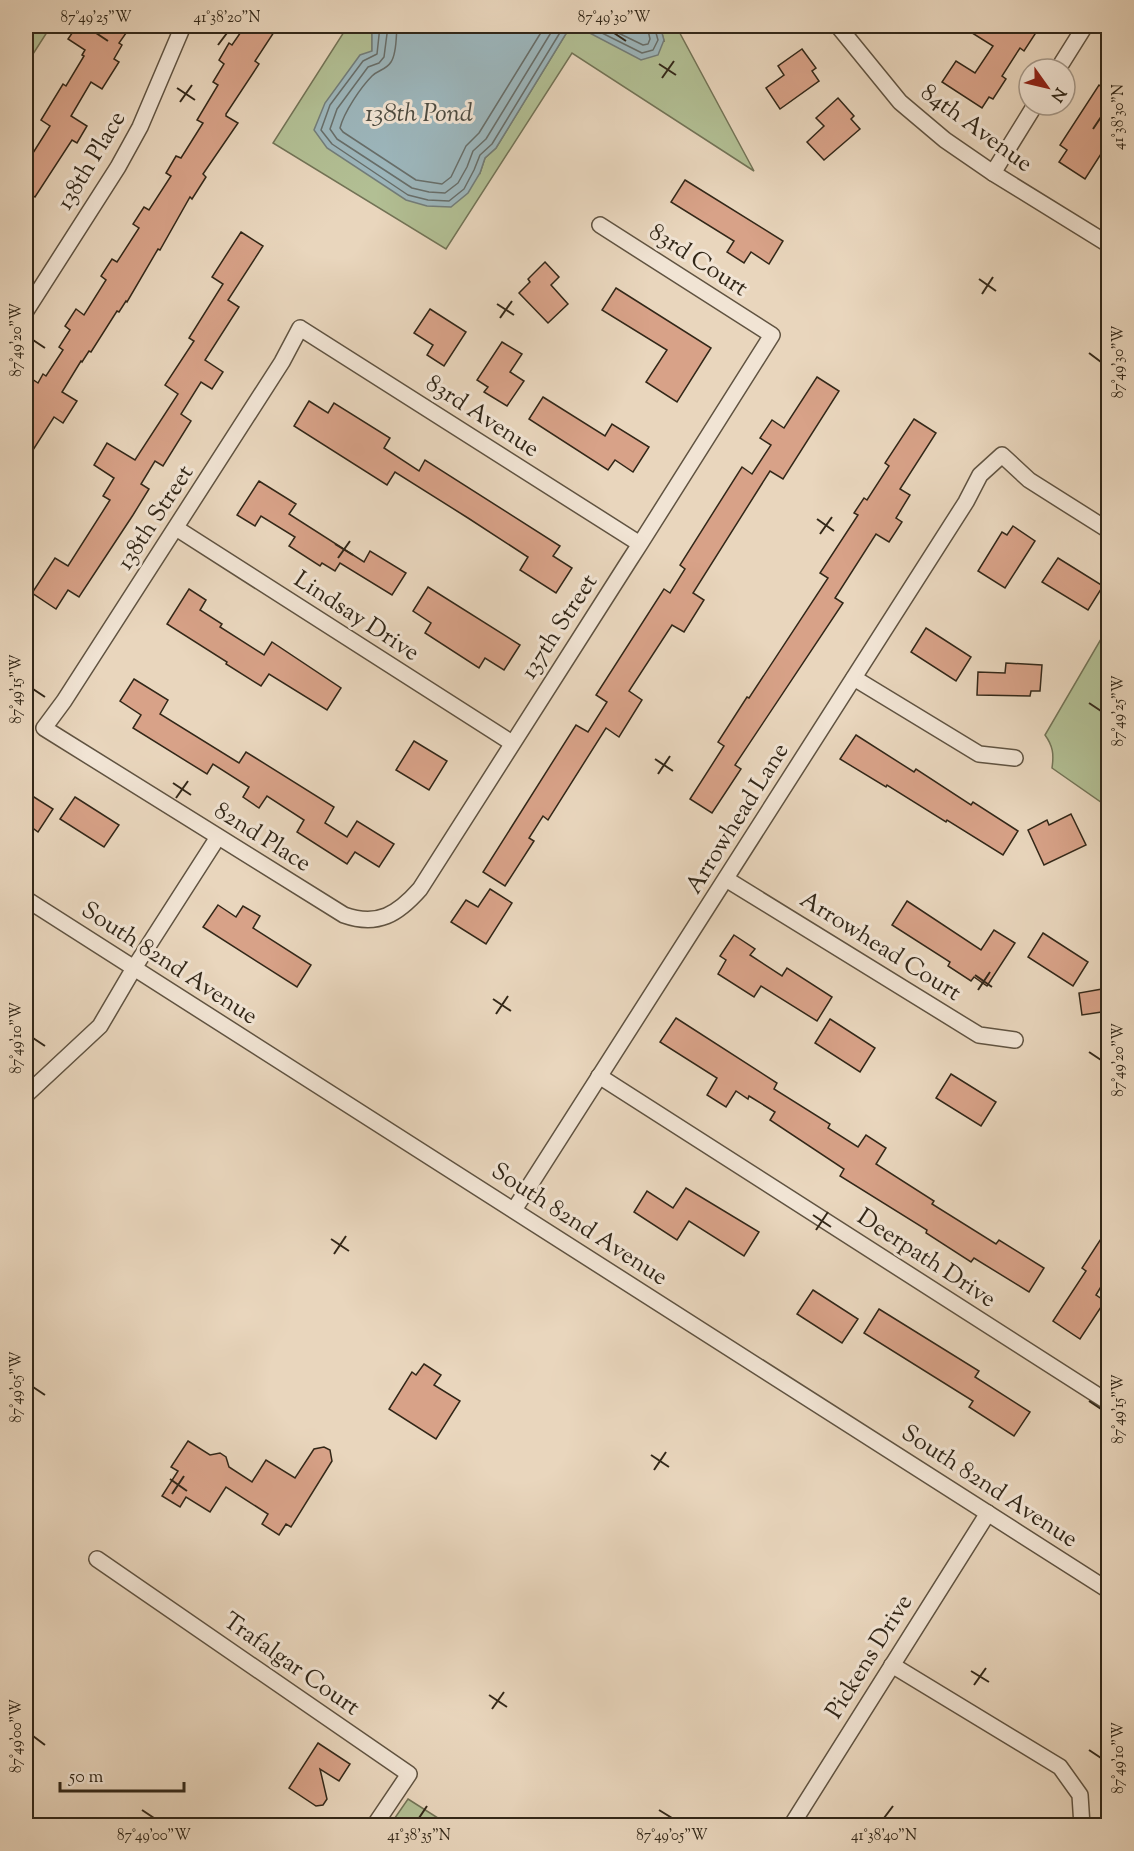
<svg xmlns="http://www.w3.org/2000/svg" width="1134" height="1851" font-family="'Sorts Mill Goudy',serif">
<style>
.green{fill:#b2bf94;stroke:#727356;stroke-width:1.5}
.water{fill:#9cb6bc;stroke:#727d7a;stroke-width:1.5}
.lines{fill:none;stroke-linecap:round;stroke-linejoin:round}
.shore{stroke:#676e6a;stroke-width:1.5}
.building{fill:#d8a288;stroke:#322718;stroke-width:1.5}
.street-casing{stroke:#605341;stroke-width:18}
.street{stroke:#f1e4d4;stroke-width:15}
.ticks{fill:none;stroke:#322718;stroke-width:2}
.labels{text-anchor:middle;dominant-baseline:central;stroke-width:6;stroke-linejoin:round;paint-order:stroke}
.street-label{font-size:24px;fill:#322718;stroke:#f1e4d4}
.water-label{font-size:26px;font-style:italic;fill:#4c4b41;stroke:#f1e4d4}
.neatline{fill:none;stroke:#322718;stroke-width:2}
.ticks-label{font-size:15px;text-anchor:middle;fill:#322718}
</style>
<rect width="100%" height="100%" fill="#e9d6bd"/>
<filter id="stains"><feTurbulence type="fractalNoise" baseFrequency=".00333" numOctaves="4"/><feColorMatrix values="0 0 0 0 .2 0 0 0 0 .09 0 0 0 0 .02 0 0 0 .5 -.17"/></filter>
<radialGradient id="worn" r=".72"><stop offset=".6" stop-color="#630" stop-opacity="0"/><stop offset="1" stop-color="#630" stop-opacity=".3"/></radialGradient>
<g class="green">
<polygon points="26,26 51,26 26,65"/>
<polygon points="335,26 376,26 372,30 372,51 480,173 485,158 496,148 570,27 584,30 664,41 660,26 676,26 754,171 572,53 446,249 273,143 344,32"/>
<path d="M 1108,627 L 1108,807 L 1052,768 C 1054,754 1053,746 1045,735 Z"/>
<polygon points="408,1799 449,1825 390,1825"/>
</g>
<polygon class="water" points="376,26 660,26 664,40 658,55 641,60 584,30 570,27 496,148 485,158 480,173 468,193 451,207 427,206 406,200 327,148 314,130 325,103 360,55 372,51 372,30"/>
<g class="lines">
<g class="shore">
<polyline points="380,26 377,54 363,61 330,105 321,130 332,144 408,195 428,200 449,201 464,189 474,170 480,155 492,144 564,26"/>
<polyline points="388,26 384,57 379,63 368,67 337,109 330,129 337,139 412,188 429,192 445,193 458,183 467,167 473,151 486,139 555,26"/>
<path d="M 397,26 C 396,36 397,53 391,62 C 386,70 378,70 372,76 C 361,87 344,112 340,128 L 343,132 L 416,180 L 442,184 L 451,177 L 466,146 L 479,133 L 545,26"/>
<polyline points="588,26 642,53 653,50 658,40 654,26"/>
<polyline points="604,26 643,45 648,44 650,39 647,26"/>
</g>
</g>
<g class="building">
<polygon points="77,26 131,26 119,43 122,45 114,59 119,62 102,89 91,82 71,116 87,126 77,143 72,140 35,197 26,191 26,164 50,126 41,120 63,84 66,86 84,56 82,55 85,50 68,39"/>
<polygon points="245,26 278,26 255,61 259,64 226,114 226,116 238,123 203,174 206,177 192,199 190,197 160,250 158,249 127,302 126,301 119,312 117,311 91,352 89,351 82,362 81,361 62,392 77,401 63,423 54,417 26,461 26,390 32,379 38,383 43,374 46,376 63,350 59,347 70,330 65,326 76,309 84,315 106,280 101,276 112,259 117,262 139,228 133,224 144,207 149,210 171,176 166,173 176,156 181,158 203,123 197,120 218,85 213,82 224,64 219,60 229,43 232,45"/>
<polygon points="961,26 1029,26 1037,31 1024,51 1020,48 1002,76 1006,79 993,99 989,97 982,108 942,82 956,61 975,73 993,46"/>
<polygon points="802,49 816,68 812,71 819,81 780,109 766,88 784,75 778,66"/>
<polygon points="1099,85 1108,92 1108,143 1085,179 1059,162 1067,150 1060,145"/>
<polygon points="838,98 854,116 851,119 860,129 824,160 807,142 824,126 816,118"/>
<polygon points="685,180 783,241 769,264 751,252 744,263 727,252 734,241 671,202"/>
<polygon points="241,232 263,246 228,300 239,307 205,360 223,372 212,389 201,382 181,414 191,421 163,466 155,461 141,484 149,489 133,515 79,597 68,590 56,609 32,593 55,558 68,566 110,500 103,496 114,478 94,465 107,443 135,460 178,394 165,385 194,341 189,338 223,284 212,277"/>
<polygon points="545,262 559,277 551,285 568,304 548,323 519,293 530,282 528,279"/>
<polygon points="616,288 711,348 677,402 646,382 667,350 602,310"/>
<polygon points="430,309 466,332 444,366 427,355 433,345 414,333"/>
<polygon points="502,342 522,354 510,372 524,381 507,406 484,392 488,387 477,380"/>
<polygon points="817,377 839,391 783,479 770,471 693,593 704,600 684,632 672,625 629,691 642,700 619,737 606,728 548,820 543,816 529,838 534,841 505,886 483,872 576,725 588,732 607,702 596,695 664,589 670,593 685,569 680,565 742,467 752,474 771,445 760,438 772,420 784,428"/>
<polygon points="543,397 605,436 612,424 649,447 633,472 615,460 608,470 529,419"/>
<polygon points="309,401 328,413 334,403 390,438 384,448 419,471 425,460 560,546 553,556 572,568 556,593 520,570 528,557 468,518 395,472 387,485 294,426"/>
<polygon points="914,419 936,433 900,489 910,495 896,518 902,522 889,542 876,534 835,598 843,603 735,765 741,769 712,813 690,799 724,746 718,742 747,697 749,698 828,578 820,573 858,515 854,513 864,498 867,500 889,466 885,463"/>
<polygon points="259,481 296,504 289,514 364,562 370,551 406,573 392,595 340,563 335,571 322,563 320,566 289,546 295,537 261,516 255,526 237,515"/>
<polygon points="1013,526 1035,541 1005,588 978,571 1002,532 1007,535"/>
<polygon points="1058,558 1103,586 1088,610 1042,582"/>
<polygon points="428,587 520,645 504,670 485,658 479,668 425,633 431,623 413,611"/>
<polygon points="189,589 206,600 200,610 222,624 220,627 264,655 272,642 341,688 327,710 269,674 261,686 226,664 227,662 167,624"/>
<polygon points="926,628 971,657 956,681 911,652"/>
<polygon points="1006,663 1042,665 1040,691 1031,691 1030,696 977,695 978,672 1005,673"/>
<polygon points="134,679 168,700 160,714 239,763 246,752 334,807 325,823 347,837 357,821 394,844 379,867 355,852 347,864 297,832 304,820 267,796 259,808 243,797 249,787 213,764 207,774 133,728 141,715 120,701"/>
<polygon points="856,735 914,772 916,769 971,805 973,802 1018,831 1003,855 947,820 946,822 887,785 886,787 840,759"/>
<polygon points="414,741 447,761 429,790 396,770"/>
<polygon points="26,792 53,809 38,832 26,823"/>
<polygon points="75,797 119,825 104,847 60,819"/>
<polygon points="1071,814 1086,845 1044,865 1028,830 1047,820 1049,825"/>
<polygon points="490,889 512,903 486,944 451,922 466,900 478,907"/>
<polygon points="907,901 981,950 994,930 1015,943 987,986 974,977 971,981 948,966 950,962 892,925"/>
<polygon points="218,905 236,917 243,906 260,916 253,928 311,965 297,987 203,927"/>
<polygon points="1043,933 1088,962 1073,986 1028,957"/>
<polygon points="734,935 755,949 750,955 782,976 787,968 832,997 817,1021 761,986 754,997 718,974 726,960 720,956"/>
<polygon points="1108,988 1108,1011 1082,1015 1079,993"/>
<polygon points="676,1018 777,1083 774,1089 830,1124 828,1128 858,1147 866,1135 886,1148 876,1164 934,1201 932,1204 996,1244 999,1240 1044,1268 1029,1292 974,1258 971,1262 926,1233 927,1230 840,1176 844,1169 770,1120 775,1112 749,1096 748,1099 736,1091 726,1107 707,1095 717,1078 660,1042"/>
<polygon points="830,1019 875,1048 860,1072 815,1043"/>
<polygon points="951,1074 996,1102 981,1126 936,1098"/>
<polygon points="686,1188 759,1232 744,1256 689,1221 677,1240 634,1212 647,1191 673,1208"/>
<polygon points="1108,1228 1108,1275 1096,1295 1105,1301 1080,1339 1053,1321 1086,1271 1082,1268"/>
<polygon points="813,1290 858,1319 842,1343 797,1314"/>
<polygon points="879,1309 979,1371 975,1377 1030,1412 1014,1436 969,1407 973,1401 864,1333"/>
<polygon points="424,1364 441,1375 434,1385 460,1401 436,1439 389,1409 412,1372 416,1375"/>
<polygon points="188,1441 210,1455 220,1453 226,1457 229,1467 252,1482 266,1460 295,1478 314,1449 324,1447 330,1450 332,1461 291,1527 286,1524 279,1535 262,1524 268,1514 226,1487 210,1512 186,1497 180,1507 162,1496 178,1471 171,1467"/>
<polygon points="318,1743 350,1764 339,1781 320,1769 327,1799 323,1805 316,1806 289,1788"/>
</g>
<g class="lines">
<g class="street-casing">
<g id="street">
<polyline points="838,26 900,102 945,140 993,173 1108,244"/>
<polyline points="1058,69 1085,26"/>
<polyline points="993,173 1035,105"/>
<path d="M 600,225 L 772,335 L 640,544 L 629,561 L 420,889 C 398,914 378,927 344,915 L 44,728 L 64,701 L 282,362 L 300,328 L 640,544"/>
<polyline points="26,311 118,167 140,127 183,26"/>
<polyline points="176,528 512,743"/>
<polyline points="854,678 979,754 1015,758"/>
<polyline points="726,879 979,1035 1015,1040"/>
<polyline points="26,899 1108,1590"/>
<polyline points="599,1076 1108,1402"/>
<polyline points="26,1095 100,1026 134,968 218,837"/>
<polyline points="514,1210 966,502 980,475 1002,455 1029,480 1108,530"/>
<polyline points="97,1559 409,1774 374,1826"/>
<polyline points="892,1665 1060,1767 1080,1795 1082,1826"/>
<polyline points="791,1826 988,1513"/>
</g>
</g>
<use href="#street" class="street"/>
</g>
<path class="ticks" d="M 96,33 L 108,41M 614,33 L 626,41M 218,45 L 227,33M 659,64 L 676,75M 662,78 L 674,61M 177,88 L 195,100M 180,102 L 192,85M 1093,129 L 1101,117M 979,279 L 996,291M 982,294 L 993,277M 497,304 L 514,315M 500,318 L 512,301M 33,340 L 45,348M 1089,353 L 1101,362M 817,519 L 834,531M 820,534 L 832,517M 335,544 L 353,555M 338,558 L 350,541M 33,689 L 45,697M 1089,703 L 1101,711M 655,759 L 673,771M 658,774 L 670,756M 173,783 L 191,795M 176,798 L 188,781M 975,975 L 992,987M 978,990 L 990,972M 493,999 L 511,1011M 496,1014 L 508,996M 33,1038 L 45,1046M 1089,1052 L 1101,1060M 813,1215 L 831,1227M 816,1230 L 828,1212M 331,1239 L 349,1251M 334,1254 L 346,1236M 33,1387 L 45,1395M 1089,1401 L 1101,1409M 651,1455 L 669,1467M 654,1470 L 666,1452M 170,1479 L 187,1491M 172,1494 L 184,1476M 971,1671 L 989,1682M 974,1685 L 986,1668M 489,1695 L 507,1707M 492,1709 L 504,1692M 33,1736 L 45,1745M 1089,1750 L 1101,1758M 142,1810 L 154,1818M 659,1810 L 672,1818M 419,1818 L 427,1806M 884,1818 L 893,1806"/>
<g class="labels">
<g class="street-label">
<text transform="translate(976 129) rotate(36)">84th Avenue</text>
<text transform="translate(92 161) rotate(-59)">138th Place</text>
<text transform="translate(698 261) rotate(33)">83rd Court</text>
<text transform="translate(482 417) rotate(33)">83rd Avenue</text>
<text transform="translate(156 518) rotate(-57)">138th Street</text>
<text transform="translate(356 617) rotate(33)">Lindsay Drive</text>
<text transform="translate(560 627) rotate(-57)">137th Street</text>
<text transform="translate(738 819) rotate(-58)">Arrowhead Lane</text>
<text transform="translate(262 838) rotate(32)">82nd Place</text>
<text transform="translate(880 947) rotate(32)">Arrowhead Court</text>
<text transform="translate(169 964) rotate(33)">South 82nd Avenue</text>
<text transform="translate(579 1225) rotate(33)">South 82nd Avenue</text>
<text transform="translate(926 1259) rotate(33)">Deerpath Drive</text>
<text transform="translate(989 1487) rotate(33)">South 82nd Avenue</text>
<text transform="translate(870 1657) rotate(-58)">Pickens Drive</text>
<text transform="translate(291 1665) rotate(35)">Trafalgar Court</text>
</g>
<g class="water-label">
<text x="419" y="114">138th Pond</text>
</g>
</g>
<rect width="1134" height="1851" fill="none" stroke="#e9d6bd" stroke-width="66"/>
<g transform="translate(1047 87) rotate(124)"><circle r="28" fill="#f1e4d4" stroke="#a59889" stroke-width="1.5"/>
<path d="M0-4.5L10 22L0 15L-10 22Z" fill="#8f2418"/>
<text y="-9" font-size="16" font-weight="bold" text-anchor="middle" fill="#322718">N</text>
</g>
<path d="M60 1782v9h124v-9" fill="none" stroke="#322718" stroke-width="3"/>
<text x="69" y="1782" font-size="18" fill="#322718" stroke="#f1e4d4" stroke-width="4.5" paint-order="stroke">50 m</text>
<rect x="33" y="33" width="1068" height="1785" class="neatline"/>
<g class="ticks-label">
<text x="96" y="22">87°49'25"W</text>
<text x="227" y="22">41°38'20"N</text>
<text x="614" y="22">87°49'30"W</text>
<text transform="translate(1118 117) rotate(-90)" y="5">41°38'30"N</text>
<text transform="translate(16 340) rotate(-90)" y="5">87°49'20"W</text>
<text transform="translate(1118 362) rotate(-90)" y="5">87°49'30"W</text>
<text transform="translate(16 689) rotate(-90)" y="5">87°49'15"W</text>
<text transform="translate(1118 711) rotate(-90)" y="5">87°49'25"W</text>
<text transform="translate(16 1038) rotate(-90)" y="5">87°49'10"W</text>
<text transform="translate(1118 1060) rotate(-90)" y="5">87°49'20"W</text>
<text transform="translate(16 1387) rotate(-90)" y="5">87°49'05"W</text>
<text transform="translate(1118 1409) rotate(-90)" y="5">87°49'15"W</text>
<text transform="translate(16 1736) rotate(-90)" y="5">87°49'00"W</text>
<text transform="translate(1118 1758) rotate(-90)" y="5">87°49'10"W</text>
<text x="154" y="1840">87°49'00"W</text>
<text x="419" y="1840">41°38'35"N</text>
<text x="672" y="1840">87°49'05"W</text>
<text x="884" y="1840">41°38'40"N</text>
</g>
<rect width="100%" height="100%" filter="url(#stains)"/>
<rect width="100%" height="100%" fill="url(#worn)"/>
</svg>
